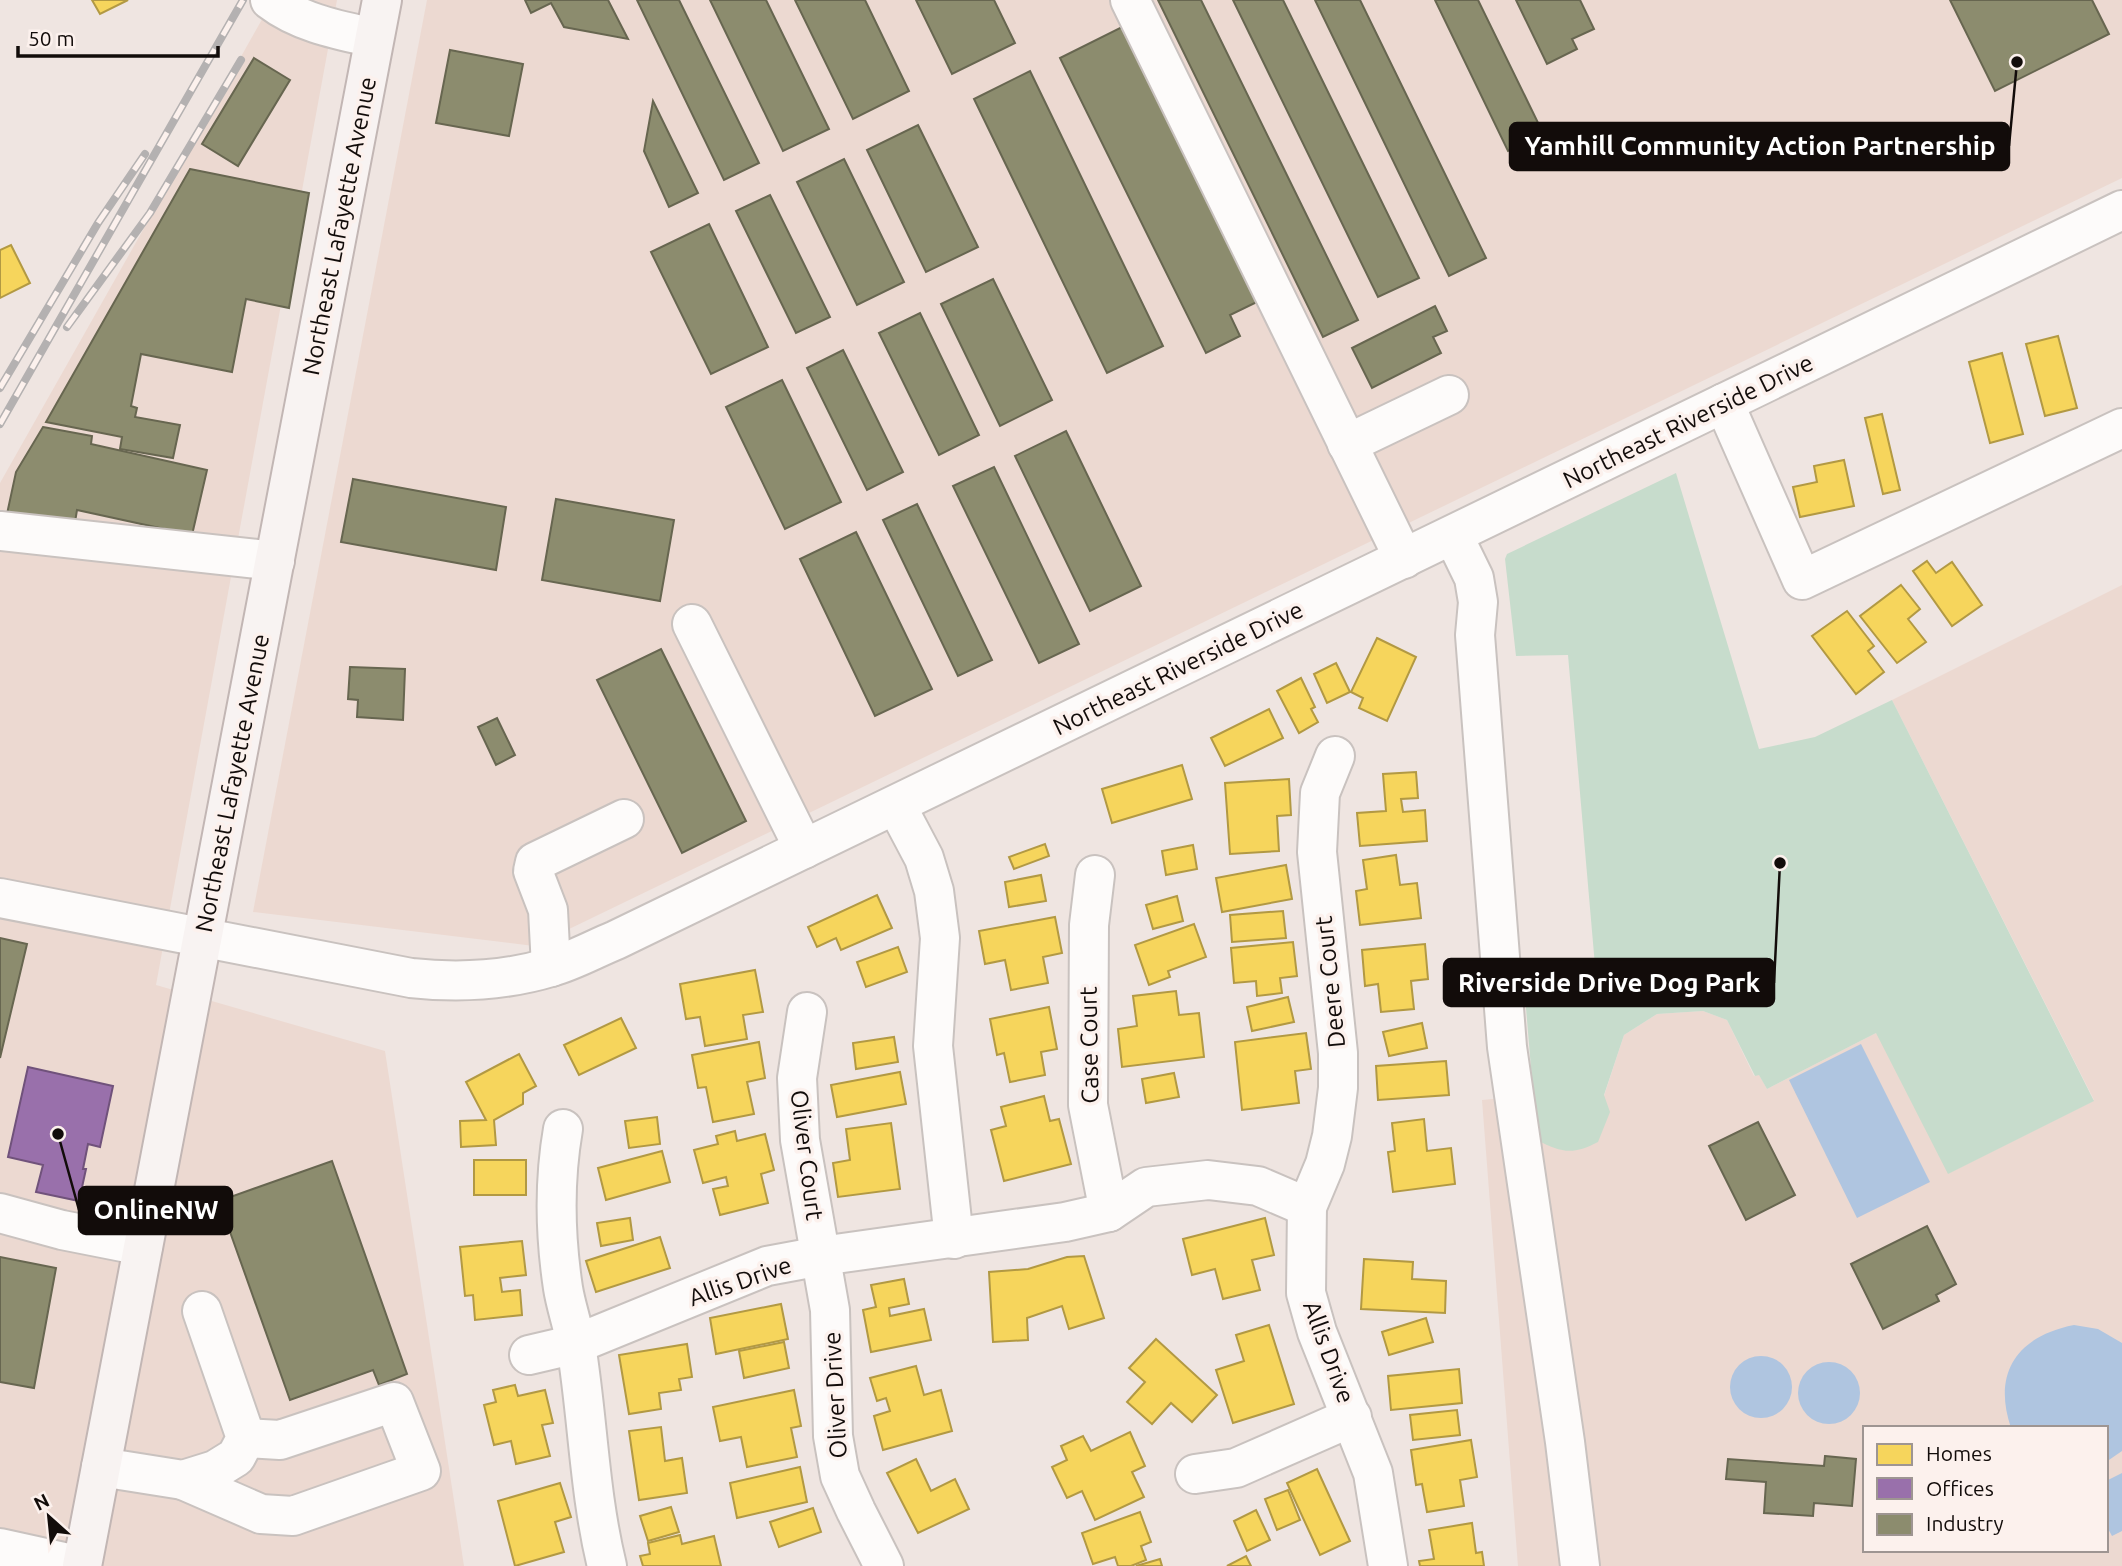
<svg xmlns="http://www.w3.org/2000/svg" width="2122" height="1566" font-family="Ubuntu,sans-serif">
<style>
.built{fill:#ecd9d1;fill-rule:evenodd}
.green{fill:#c7dccc}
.water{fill:#afc5e0}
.homes{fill:#f6d55c;stroke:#b29943;stroke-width:2}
.offices{fill:#9970ab;stroke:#70527b;stroke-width:2}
.industry{fill:#8c8c6e;stroke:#676650;stroke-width:2}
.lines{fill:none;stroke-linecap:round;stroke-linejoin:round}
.minor-casing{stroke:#c9c2bf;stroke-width:42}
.major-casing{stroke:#c2b6b4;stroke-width:42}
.minor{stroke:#fdfbfa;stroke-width:38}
.major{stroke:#f8f3f2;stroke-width:38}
.rail-casing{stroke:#b4b1b1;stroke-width:8}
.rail{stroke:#fcf1ed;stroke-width:5;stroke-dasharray:16;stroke-linecap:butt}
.labels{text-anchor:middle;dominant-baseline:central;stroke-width:7;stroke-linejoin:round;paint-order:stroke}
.street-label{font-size:24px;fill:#120c0a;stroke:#fcf1ed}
.leader{fill:none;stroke:#120c0a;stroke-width:2.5}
.callout-dot{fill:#120c0a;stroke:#fcf1ed;stroke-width:2.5}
.callout{fill:#120c0a;stroke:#120c0a;stroke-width:2.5}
.callout-label{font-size:26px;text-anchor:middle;font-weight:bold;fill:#fff}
</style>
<rect width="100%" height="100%" fill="#efe5e1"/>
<g class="built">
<polygon points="273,0 337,0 156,985 385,1051 464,1566 0,1566 0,483"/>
<polygon points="427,0 2122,0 2122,178 534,946 253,912"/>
<path d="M 2122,585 L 2122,1566 L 1518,1566 L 1482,1100 L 1533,1095 L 1604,1096 L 1624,1035 L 1657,1014 L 1703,1011 L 1727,1020 L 1754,1076 L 1759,1074 L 1767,1089 L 1876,1033 L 2094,1100 L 1892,700 ZM 1865,1428 L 2106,1428 L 2106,1550 L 1865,1550 Z"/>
</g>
<path class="green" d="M 1676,473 L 1759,749 L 1815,737 L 1892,700 L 2094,1101 L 1948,1174 L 1876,1033 L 1767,1089 L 1759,1075 L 1755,1076 L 1727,1020 L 1703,1011 L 1657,1014 L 1624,1035 L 1604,1095 L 1610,1112 L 1598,1142 C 1573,1155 1562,1153 1537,1140 L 1524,984 L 1596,977 L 1568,655 L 1516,656 L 1505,559 L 1507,554 Z"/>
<g class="water">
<polygon points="1861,1044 1930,1182 1857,1218 1789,1080"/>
<path d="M 2074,1325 L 2098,1329 L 2122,1343 L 2122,1451 L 2106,1462 L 2106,1428 L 2011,1428 C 1992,1372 2018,1336 2074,1325 Z"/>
<circle cx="1761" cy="1387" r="31"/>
<circle cx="1829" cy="1393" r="31"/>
<polygon points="2122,1473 2122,1531 2112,1536 2106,1525 2106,1481"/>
</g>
<g class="homes">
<polygon points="92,0 128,0 100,14"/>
<polygon points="11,245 30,283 0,298 0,250"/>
<polygon points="2058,336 2077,408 2045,416 2026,344"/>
<polygon points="2002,353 2023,434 1990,443 1969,362"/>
<polygon points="1882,414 1900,490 1883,494 1865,418"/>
<polygon points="1844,460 1854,506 1800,517 1793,487 1817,482 1814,466"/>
<polygon points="1927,561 1936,573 1952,562 1982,605 1952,626 1913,571"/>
<polygon points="1901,585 1920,609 1908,619 1926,642 1897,663 1860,616"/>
<polygon points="1847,611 1874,646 1868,651 1884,672 1856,694 1812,636"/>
<polygon points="1377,638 1416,657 1387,721 1359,708 1363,698 1351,692"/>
<polygon points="1336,663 1350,692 1327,703 1314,674"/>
<polygon points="1301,678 1315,707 1311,709 1318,722 1299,733 1277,691"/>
<polygon points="1269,709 1283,738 1225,766 1211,738"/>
<polygon points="1182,765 1192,799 1112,823 1102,789"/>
<polygon points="1416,772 1418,798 1401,799 1403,812 1425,810 1427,841 1360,846 1357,813 1386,811 1383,774"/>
<polygon points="1289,779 1291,815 1277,816 1279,851 1230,854 1225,783"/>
<polygon points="1045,844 1049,856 1014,869 1009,857"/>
<polygon points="1193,845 1197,869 1166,875 1162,851"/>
<polygon points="1396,855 1400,885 1417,883 1421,918 1360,925 1356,891 1367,889 1363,860"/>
<polygon points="1286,865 1292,899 1222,912 1216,878"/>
<polygon points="1041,875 1046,901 1009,907 1005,882"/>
<polygon points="877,895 892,928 841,950 836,938 817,947 808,927"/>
<polygon points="1177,896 1183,921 1153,929 1146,905"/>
<polygon points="1283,911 1286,938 1232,942 1230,915"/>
<polygon points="1055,917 1062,953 1043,957 1048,983 1011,990 1005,960 985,964 979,931"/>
<polygon points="1194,924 1206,957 1168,971 1170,977 1149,985 1135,945"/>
<polygon points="1293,942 1297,976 1280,978 1282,993 1257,996 1256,981 1234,983 1231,948"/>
<polygon points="1425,944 1428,979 1411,981 1414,1009 1381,1012 1378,984 1365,986 1362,950"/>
<polygon points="898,947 907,972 866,987 857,962"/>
<polygon points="755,970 763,1012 743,1015 747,1039 705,1046 700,1017 686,1019 680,984"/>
<polygon points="1176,991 1179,1015 1199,1013 1204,1057 1122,1067 1118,1029 1137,1026 1133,996"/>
<polygon points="1288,997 1294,1022 1252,1031 1247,1007"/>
<polygon points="1049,1007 1057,1049 1041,1052 1045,1075 1010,1082 1004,1053 997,1055 990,1019"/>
<polygon points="621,1018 636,1048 579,1075 564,1045"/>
<polygon points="1422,1023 1427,1048 1389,1056 1383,1032"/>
<polygon points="1306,1033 1311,1069 1295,1071 1299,1103 1242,1110 1235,1042"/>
<polygon points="894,1037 898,1062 856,1069 853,1043"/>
<polygon points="759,1042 765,1078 747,1082 754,1114 713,1122 706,1087 698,1088 692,1055"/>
<polygon points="519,1054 536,1086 523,1093 523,1104 494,1120 496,1145 461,1147 460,1121 486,1120 466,1082"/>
<polygon points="1446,1061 1449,1095 1378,1100 1376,1066"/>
<polygon points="900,1072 906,1104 837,1117 831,1085"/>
<polygon points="1174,1073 1179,1097 1146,1103 1142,1079"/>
<polygon points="1044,1096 1050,1121 1059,1119 1071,1164 1004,1181 991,1130 1006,1126 1001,1107"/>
<polygon points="657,1117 660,1144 629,1148 625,1121"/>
<polygon points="1424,1119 1427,1151 1451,1148 1455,1184 1393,1192 1388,1152 1395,1151 1392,1123"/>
<polygon points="891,1123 900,1189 838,1197 833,1163 850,1160 846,1129"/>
<polygon points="735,1131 737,1141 765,1134 774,1170 761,1174 768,1203 720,1215 713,1189 728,1186 726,1177 703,1183 694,1150 718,1144 716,1136"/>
<polygon points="662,1151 670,1182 606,1200 598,1168"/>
<rect x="474" y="1160" width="52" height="35"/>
<polygon points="630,1218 633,1240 601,1246 597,1223"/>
<polygon points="1265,1218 1274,1255 1252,1260 1260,1290 1223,1299 1215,1269 1192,1275 1183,1239"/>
<polygon points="660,1237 670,1268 596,1292 586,1261"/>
<polygon points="522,1241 526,1275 500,1278 502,1292 520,1290 522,1315 475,1320 473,1295 465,1296 460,1247"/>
<polygon points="1084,1256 1104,1318 1069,1329 1062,1306 1027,1318 1028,1340 993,1342 989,1272 1028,1269 1067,1257"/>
<polygon points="1364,1259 1413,1262 1412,1279 1446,1281 1445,1313 1361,1309"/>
<polygon points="904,1279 909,1304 889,1308 890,1316 924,1309 931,1340 871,1352 863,1310 876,1307 871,1285"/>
<polygon points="781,1304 788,1339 716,1354 710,1318"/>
<polygon points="1426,1318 1433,1342 1389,1355 1382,1332"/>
<polygon points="1269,1325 1294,1404 1233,1423 1216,1370 1244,1361 1236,1335"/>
<polygon points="1156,1339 1217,1395 1192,1422 1171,1403 1152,1424 1127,1402 1145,1382 1129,1368"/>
<polygon points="784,1342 789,1368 744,1378 739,1351"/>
<polygon points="687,1344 692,1377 679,1379 681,1390 659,1393 661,1409 629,1414 619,1355"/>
<polygon points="916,1366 924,1395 941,1390 952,1431 883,1450 874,1416 890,1411 886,1398 877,1401 870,1378"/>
<polygon points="1459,1369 1462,1403 1391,1410 1388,1376"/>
<polygon points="515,1385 518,1396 545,1390 553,1423 542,1425 550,1456 516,1464 511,1441 494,1445 484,1405 496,1402 493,1390"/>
<polygon points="794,1390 801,1426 791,1428 797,1457 747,1467 741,1437 720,1441 713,1407"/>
<polygon points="1457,1410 1460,1435 1413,1440 1410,1415"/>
<polygon points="661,1427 665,1461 682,1458 687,1493 639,1500 629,1431"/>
<polygon points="1130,1432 1145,1466 1132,1472 1144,1497 1095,1520 1082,1491 1067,1498 1052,1467 1067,1460 1061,1446 1083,1436 1091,1451"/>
<polygon points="1471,1440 1477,1477 1460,1480 1464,1506 1427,1512 1422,1484 1416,1485 1411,1450"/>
<polygon points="916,1459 931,1491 955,1479 969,1509 918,1533 887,1473"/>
<polygon points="800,1467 807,1502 737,1518 730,1483"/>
<polygon points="1317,1469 1350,1541 1320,1555 1287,1483"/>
<polygon points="560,1483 571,1517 555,1522 564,1552 515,1566 498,1501"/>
<polygon points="1288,1490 1300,1520 1277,1530 1265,1499"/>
<polygon points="671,1507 679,1532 648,1541 640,1516"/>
<polygon points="813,1508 821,1532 779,1547 770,1522"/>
<polygon points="1256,1510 1270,1540 1247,1551 1234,1521"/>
<polygon points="1140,1512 1151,1542 1141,1546 1146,1560 1131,1566 1118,1566 1115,1557 1093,1564 1082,1533"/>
<polygon points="1472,1523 1476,1553 1482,1552 1484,1566 1420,1566 1419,1561 1434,1559 1429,1530"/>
<polygon points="680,1535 682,1544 714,1536 721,1566 643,1566 640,1556 650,1554 648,1543"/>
<polygon points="1246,1556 1251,1566 1227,1566"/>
<polygon points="1160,1559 1162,1566 1136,1566"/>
</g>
<polygon class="offices" points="28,1067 113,1086 100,1147 88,1144 83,1169 86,1169 79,1201 36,1192 43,1165 8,1157"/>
<g class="industry">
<polygon points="525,0 608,0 628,39 564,27 551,3 531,13"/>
<polygon points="637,0 679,0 759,163 724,180"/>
<polygon points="710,0 766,0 829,129 783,151"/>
<polygon points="795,0 865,0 909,91 853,119"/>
<polygon points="916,0 994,0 1015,43 952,74"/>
<polygon points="1158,0 1201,0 1358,320 1323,337"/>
<polygon points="1233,0 1283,0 1419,278 1378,297"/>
<polygon points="1315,0 1360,0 1486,258 1449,276"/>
<polygon points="1435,0 1478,0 1543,133 1508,151"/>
<polygon points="1516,0 1580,0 1594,29 1572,39 1577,49 1547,64"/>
<polygon points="1950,0 2092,0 2109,34 1995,91"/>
<polygon points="1128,24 1263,299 1230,315 1240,336 1206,353 1060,58"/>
<polygon points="450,50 523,64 509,136 436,123"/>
<polygon points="254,58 290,80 238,166 202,144"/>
<polygon points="1030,71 1163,346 1107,373 974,99"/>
<polygon points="653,101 698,193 669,207 644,151"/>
<polygon points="918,125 978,247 926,272 867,150"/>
<polygon points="844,159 904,282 857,305 797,182"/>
<polygon points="190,169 309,193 289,308 246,299 232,372 141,354 131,406 137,408 135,417 180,425 173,458 120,449 122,437 46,422"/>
<polygon points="770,195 830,317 796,333 736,211"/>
<polygon points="709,224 768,347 711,374 651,252"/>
<polygon points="993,279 1052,400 1000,426 941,304"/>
<polygon points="1435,306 1447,331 1433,337 1441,353 1372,388 1352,348"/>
<polygon points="920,313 979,435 939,455 879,333"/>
<polygon points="843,350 903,472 867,490 807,368"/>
<polygon points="782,380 841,502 785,529 726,407"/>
<polygon points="43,427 92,436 91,444 207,470 192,535 77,510 74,528 7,514 16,472"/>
<polygon points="1066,431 1141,586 1090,611 1015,456"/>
<polygon points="994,467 1079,644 1039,663 953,486"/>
<polygon points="353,479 506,507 496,570 341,542"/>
<polygon points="556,499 674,520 660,601 542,580"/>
<polygon points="917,504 992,660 958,676 883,520"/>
<polygon points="856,532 932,689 875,716 800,559"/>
<polygon points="661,649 746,821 682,853 597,680"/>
<polygon points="350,667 405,669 403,720 357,717 358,700 348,699"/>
<polygon points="497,718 515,755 496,765 478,727"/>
<polygon points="0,938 27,944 0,1058"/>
<polygon points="1758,1122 1795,1195 1746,1220 1709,1146"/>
<polygon points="332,1161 407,1374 379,1385 373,1370 290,1400 219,1201"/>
<polygon points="1927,1226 1956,1284 1936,1295 1939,1301 1883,1329 1851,1264"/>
<polygon points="0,1257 56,1268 34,1388 0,1382"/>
<polygon points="1825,1456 1856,1459 1852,1506 1814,1503 1813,1516 1764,1513 1766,1482 1726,1479 1728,1459 1824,1466"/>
</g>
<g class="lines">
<g class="minor-casing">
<g id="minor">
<path d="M 270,0 C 300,23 338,30 374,38"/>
<polyline points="1130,0 1404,559"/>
<polyline points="1724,403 1802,580 2122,428"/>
<polyline points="1347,444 1449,395"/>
<polyline points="0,531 275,561"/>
<polyline points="1453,535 1474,578 1478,602 1475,635 1507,1047 1565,1442 1580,1566"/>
<polyline points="692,624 804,849"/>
<polyline points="1335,756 1320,793 1317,852 1338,1053 1338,1088 1332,1136 1325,1164 1307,1207 1306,1293 1317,1332 1373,1473 1388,1566"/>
<polyline points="896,805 924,858 934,891 940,938 933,1046 954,1239"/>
<polyline points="1095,875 1089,925 1088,1105 1109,1212"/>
<path d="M 0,898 L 411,978 C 458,983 505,981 551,967 C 573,961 594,949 616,940 L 2122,210"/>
<polyline points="551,967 548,910 533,871 535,862 624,819"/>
<polyline points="807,1012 797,1078 800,1140 830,1310 833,1436 840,1476 856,1511 884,1566"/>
<path d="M 563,1129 C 554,1181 555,1235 563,1288 C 566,1307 573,1325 576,1345 C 588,1418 589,1493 607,1566"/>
<polyline points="0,1213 62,1230 143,1246"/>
<polyline points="529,1355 576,1344 767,1266 821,1256 1065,1222 1109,1212 1146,1187 1208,1180 1258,1186 1307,1207"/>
<polyline points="101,1467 183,1480 215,1470 236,1457 246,1438 202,1311"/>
<polyline points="1195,1474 1236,1468 1352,1417"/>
<polyline points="183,1480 261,1514 293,1516 421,1471 394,1402 280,1440 246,1438"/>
<polyline points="0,1548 82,1566"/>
</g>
</g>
<g class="major-casing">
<polyline id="major" points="82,1566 382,0"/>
</g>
<use href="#minor" class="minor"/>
<use href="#major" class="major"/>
<g class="rail-casing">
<g id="rail">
<polyline points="67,327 150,213 241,60"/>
<polyline points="0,388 98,223 145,154"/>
<polyline points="0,424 243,0"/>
</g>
</g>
<use href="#rail" class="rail"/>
</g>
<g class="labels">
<g class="street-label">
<text transform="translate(339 226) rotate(-79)">Northeast Lafayette Avenue</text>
<text transform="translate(1688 421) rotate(-26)">Northeast Riverside Drive</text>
<text transform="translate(1178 668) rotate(-26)">Northeast Riverside Drive</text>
<text transform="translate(232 783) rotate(-79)">Northeast Lafayette Avenue</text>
<text transform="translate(1330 982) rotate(-96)">Deere Court</text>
<text transform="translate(1089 1045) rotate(-91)">Case Court</text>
<text transform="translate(807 1155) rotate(83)">Oliver Court</text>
<text transform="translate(740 1281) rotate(-19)">Allis Drive</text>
<text transform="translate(1329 1352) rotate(70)">Allis Drive</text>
<text transform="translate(835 1395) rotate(-93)">Oliver Drive</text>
</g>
</g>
<path class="leader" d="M2017 62L2009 146M1780 863L1774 983M58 1134L79 1210"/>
<g class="callout-dot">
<circle cx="2017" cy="62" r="7"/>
<circle cx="1780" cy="863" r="7"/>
<circle cx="58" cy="1134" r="7"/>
</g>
<g class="callout">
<rect x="1510" y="123" width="499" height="47" rx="7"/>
<rect x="1444" y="959" width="330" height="47" rx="7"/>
<rect x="79" y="1187" width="153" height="47" rx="7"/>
</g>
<g class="callout-label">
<text x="1760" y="155">Yamhill Community Action Partnership</text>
<text x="1609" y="992">Riverside Drive Dog Park</text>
<text x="156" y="1219">OnlineNW</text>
</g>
<rect x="1863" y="1426" width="245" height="126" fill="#fcf1ed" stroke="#9e9592" stroke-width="2"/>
<rect x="1877" y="1444" width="35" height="21" fill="#f6d55c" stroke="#9e9592" stroke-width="2"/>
<text x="1926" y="1461" font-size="21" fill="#120c0a">Homes</text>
<rect x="1877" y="1478" width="35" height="21" fill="#9970ab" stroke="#9e9592" stroke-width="2"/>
<text x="1926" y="1496" font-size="21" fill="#120c0a">Offices</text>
<rect x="1877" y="1514" width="35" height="21" fill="#8c8c6e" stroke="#9e9592" stroke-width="2"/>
<text x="1926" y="1531" font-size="21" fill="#120c0a">Industry</text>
<g transform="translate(49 1517) rotate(333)" stroke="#fcf1ed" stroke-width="5" paint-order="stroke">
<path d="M0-5L12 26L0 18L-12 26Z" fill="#120c0a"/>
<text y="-10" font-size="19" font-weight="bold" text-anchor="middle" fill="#120c0a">N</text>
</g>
<path d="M18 46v10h200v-10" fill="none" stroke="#120c0a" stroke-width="3.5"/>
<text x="28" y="46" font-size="21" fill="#120c0a" stroke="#fcf1ed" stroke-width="5" paint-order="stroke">50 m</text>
</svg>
